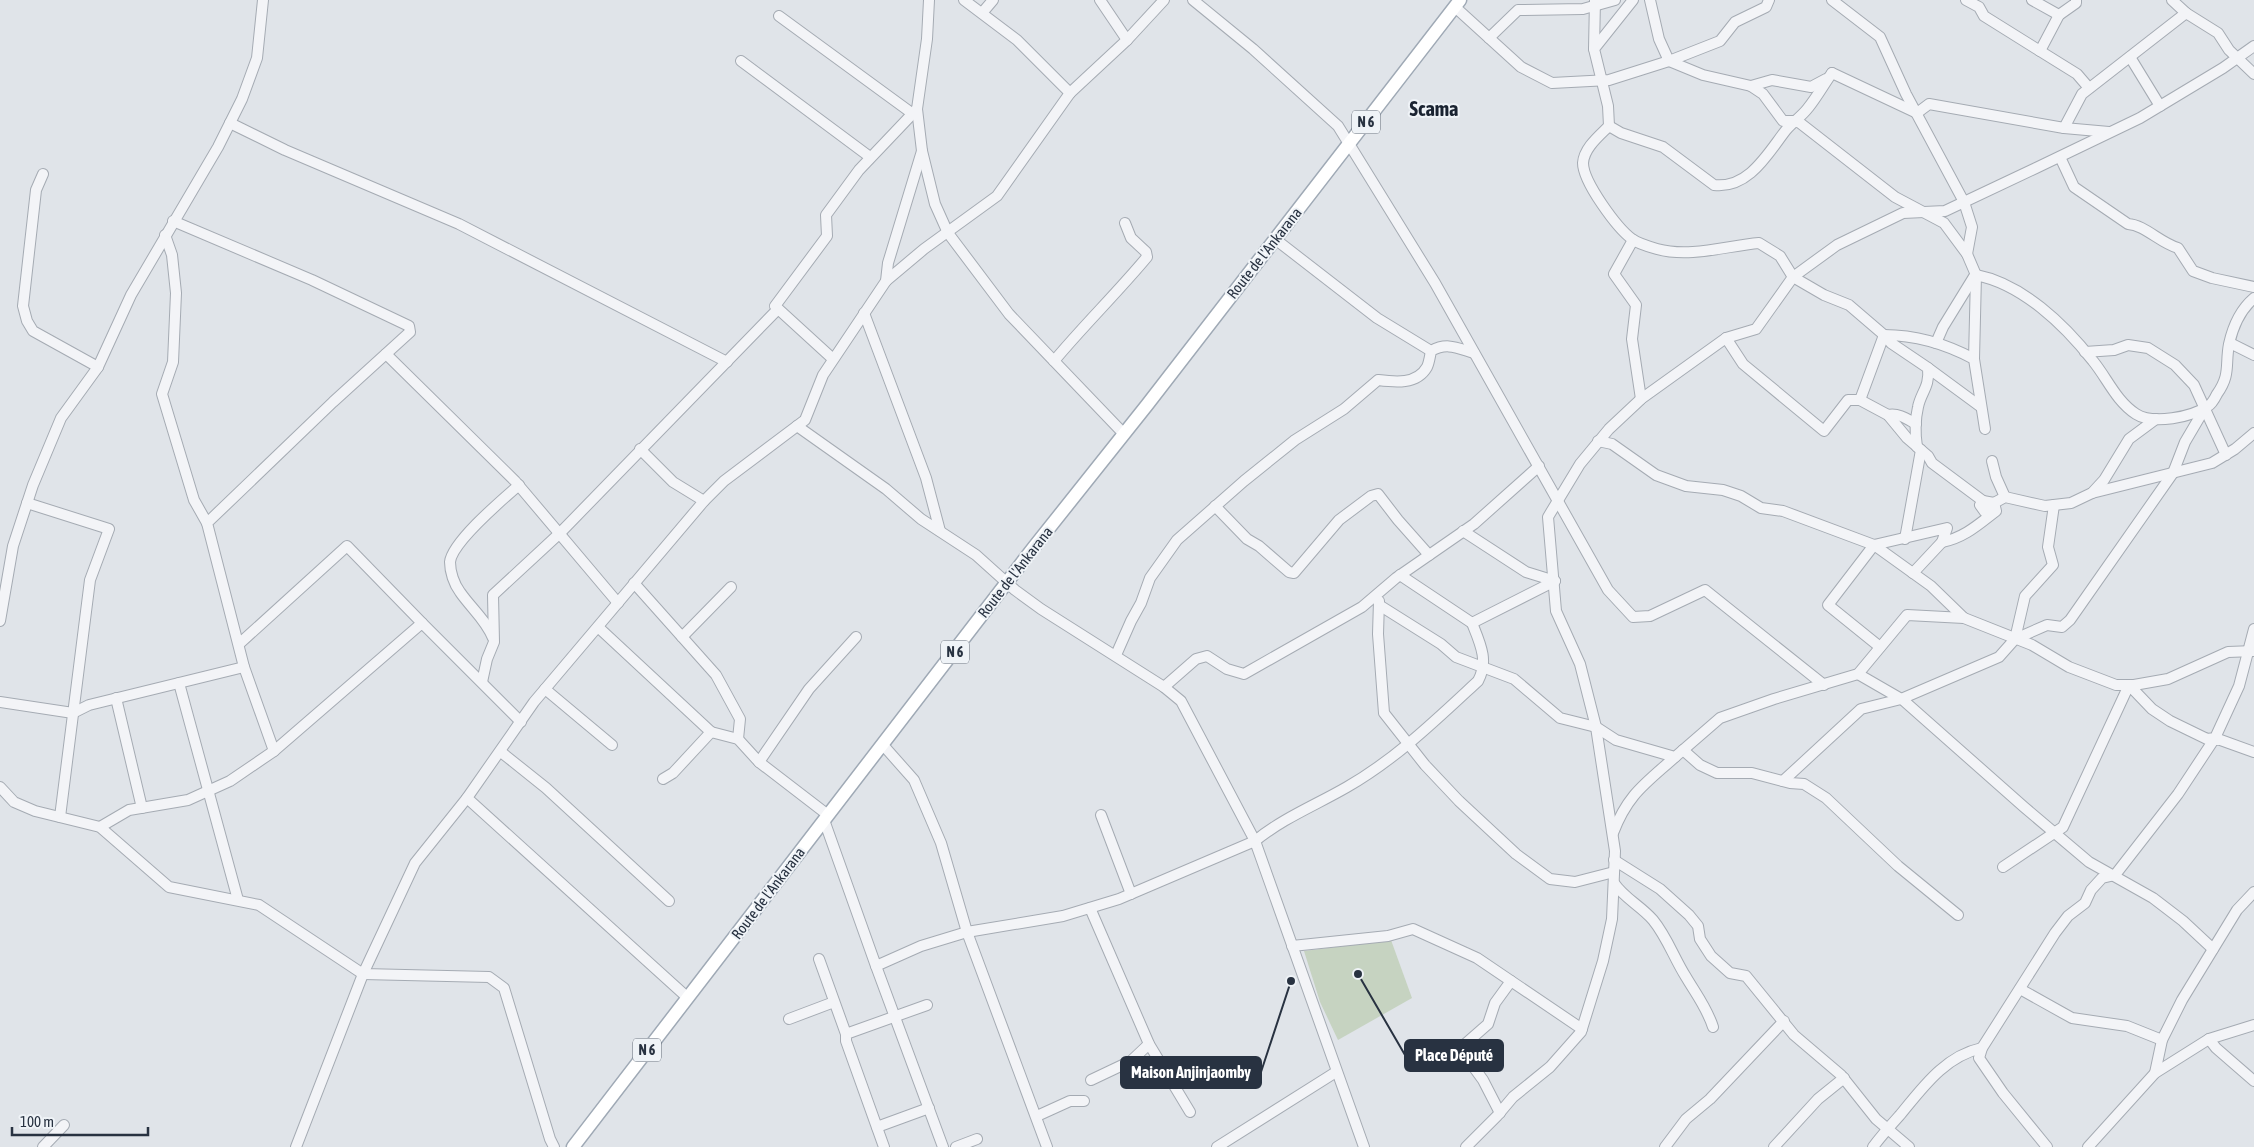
<svg xmlns="http://www.w3.org/2000/svg" width="2254" height="1147" font-family="'Asap Condensed',sans-serif">
<style>
.green{fill:#c6d3c1}
.lines{fill:none;stroke-linecap:round;stroke-linejoin:round}
.minor-casing{stroke:#a5abb3;stroke-width:12}
.major-casing{stroke:#9fa9b5;stroke-width:15}
.minor{stroke:#f3f4f7;stroke-width:10}
.major{stroke:#fff;stroke-width:12}
.labels{text-anchor:middle;dominant-baseline:central;stroke-width:4;stroke-linejoin:round;paint-order:stroke}
.shield{fill:#eff3f7;stroke:#646c78;stroke-width:1}
.shield-label{font-size:14px;font-weight:bold;fill:#283241}
.street-label{font-size:15px;fill:#283241;stroke:#eff3f7}
.district-label{font-size:20px;font-weight:bold;fill:#1a2331;stroke:#eff3f7}
.leader{fill:none;stroke:#283241;stroke-width:2}
.callout-dot{fill:#283241;stroke:#eff3f7;stroke-width:2}
.callout{fill:#283241;stroke:#283241;stroke-width:2}
.callout-label{font-size:16px;text-anchor:middle;font-weight:bold;fill:#fff}
</style>
<rect width="100%" height="100%" fill="#e0e4e9"/>
<polygon class="green" points="1391,940 1412,998 1338,1040 1320,1002 1304,951"/>
<g class="lines">
<g class="minor-casing">
<g id="minor">
<polyline points="929,0 927,39 917,109 922,151 935,204 948,233 1009,314 1124,434"/>
<polyline points="1100,0 1127,40 1164,0"/>
<polyline points="1193,0 1253,49 1338,126 1435,283 1608,590 1633,617 1650,616 1705,590 1824,685"/>
<path d="M 1633,0 L 1594,49 L 1608,106 L 1609,126 C 1599,136 1584,148 1583,163 C 1583,182 1617,228 1632,239 C 1637,243 1650,247 1657,249 C 1690,258 1726,246 1759,243 L 1780,256 L 1793,277 L 1824,295 L 1849,305 L 1884,335 L 1860,400"/>
<polyline points="1650,0 1659,39 1669,61 1703,75 1751,86 1772,80 1811,87 1826,79"/>
<polyline points="1832,0 1880,37 1906,94 1964,202 1972,227 1967,254"/>
<polyline points="1966,0 1979,7 1984,16 2040,51"/>
<polyline points="2032,0 2059,15"/>
<polyline points="2076,0 2076,3 2059,15 2040,51 2077,74 2089,88"/>
<polyline points="2172,0 2186,13"/>
<polyline points="1455,7 1521,67 1552,83 1609,80 1669,61 1720,41 1735,22 1766,7 1769,0"/>
<polyline points="982,13 993,0"/>
<polyline points="779,16 913,114"/>
<polyline points="1489,38 1518,10 1583,9 1615,0"/>
<polyline points="1594,49 1595,0"/>
<polyline points="2130,57 2160,106"/>
<polyline points="741,61 870,157"/>
<polyline points="1832,73 1917,113 1929,104 2064,128 2109,132"/>
<polyline points="1751,86 1763,94 1783,121 1795,121 1800,123 1895,197 1944,223 1967,254 1976,275 1974,359"/>
<polyline points="1070,93 1127,40"/>
<polyline points="230,123 285,150 459,224 727,362"/>
<path d="M 1609,126 L 1621,133 L 1663,147 L 1714,185 C 1749,189 1768,153 1786,130 C 1793,122 1802,116 1808,108 C 1817,97 1824,84 1832,73"/>
<polyline points="2064,128 2082,94 2186,13 2218,33 2229,50 2254,74"/>
<path d="M 2060,157 L 2074,187 L 2128,224 C 2145,225 2160,243 2178,248 L 2193,271 L 2212,278 L 2254,287"/>
<polyline points="43,174 36,190 23,306 27,321 33,331 98,367"/>
<polyline points="165,235 172,255 176,293 173,362 162,394 194,500 207,523"/>
<polyline points="1275,239 1377,318 1431,351"/>
<polyline points="1633,240 1614,274 1636,305 1632,339 1641,399"/>
<path d="M 1976,275 C 2022,284 2064,324 2093,361 C 2107,378 2116,401 2136,414 C 2153,425 2192,417 2208,406 C 2212,404 2215,398 2217,394 C 2231,374 2225,365 2229,344 C 2233,326 2241,309 2254,298"/>
<polyline points="886,281 924,249 997,196 1070,93 1017,40 964,0"/>
<polyline points="864,313 926,478 940,531"/>
<polyline points="1726,338 1743,364 1824,431 1848,400 1860,400 1888,415 1907,438 1928,456 1932,463 1983,501"/>
<polyline points="1936,343 1943,327 1975,275"/>
<polyline points="2230,343 2254,355"/>
<polyline points="2085,352 2114,350 2128,345 2148,348 2175,365 2194,385 2226,455"/>
<polyline points="386,354 515,481 618,603"/>
<polyline points="833,359 775,306 827,236 826,215 859,170 917,109"/>
<path d="M 1054,361 C 1084,325 1117,293 1147,257 L 1146,252 L 1131,238 L 1125,223"/>
<polyline points="1928,368 1981,407"/>
<path d="M 1888,415 C 1899,413 1907,419 1916,424"/>
<path d="M 797,426 L 886,489 L 921,519 L 976,555 L 1015,590 L 1041,609 L 1164,687 L 1181,701 L 1255,841 C 1283,818 1316,805 1347,787 C 1396,759 1437,719 1478,681 C 1489,661 1480,643 1472,623"/>
<polyline points="1598,441 1612,444 1656,475 1686,486 1723,490 1741,496 1761,508 1783,511 1874,545 1931,586 1964,618"/>
<path d="M 1917,447 C 1915,434 1915,420 1918,407 C 1921,392 1930,387 1928,368 L 1891,343 L 1884,335 C 1915,335 1946,344 1974,359 L 1985,429"/>
<polyline points="640,449 673,482 704,501"/>
<polyline points="1992,461 1996,477 2005,497"/>
<polyline points="2092,493 2212,463 2235,449 2254,433"/>
<polyline points="27,503 109,529 90,580 60,817"/>
<polyline points="1994,503 2005,497 2045,506 2071,503 2092,493 2104,480 2129,439 2156,419"/>
<polyline points="1215,506 1247,539 1259,546 1289,572 1294,573 1339,520 1371,496 1378,494 1398,520 1429,555"/>
<polyline points="1463,531 1526,572 1555,581"/>
<polyline points="1905,539 1921,450"/>
<path d="M 1942,542 C 1964,538 1979,524 1996,511 L 1994,503 L 1983,501 L 1980,505 L 1985,512 L 1996,511"/>
<polyline points="1400,575 1472,623 1555,581"/>
<polyline points="634,583 716,675 740,719 738,739"/>
<polyline points="1379,601 1378,634 1384,713 1425,765 1459,801 1516,854 1550,879 1575,882 1614,872"/>
<polyline points="1379,605 1441,644 1456,657 1514,679 1560,718 1596,727 1616,740 1675,757 1720,718 1774,699 1858,674 1907,615 1964,618 2032,645 2069,667 2116,685 2134,685 2168,679 2228,652 2254,651"/>
<polyline points="0,621 13,546 33,485 61,418 98,367 131,295 218,147 242,99 257,58 263,0"/>
<polyline points="598,627 711,732"/>
<polyline points="682,637 731,587"/>
<path d="M 493,638 C 486,620 471,608 460,592 C 454,584 450,572 450,562 C 452,542 503,499 519,485"/>
<polyline points="2015,639 2047,625 2062,627 2070,620 2173,473 2185,442 2205,408"/>
<polyline points="239,644 347,546 422,623"/>
<polyline points="1880,647 1828,605 1874,545 1947,528 1942,542 1913,573"/>
<path d="M 1116,655 L 1131,621 L 1141,603 L 1150,578 L 1177,540 L 1244,481 L 1295,440 L 1344,409 L 1378,380 C 1394,382 1417,385 1427,367 C 1429,363 1430,356 1431,351 C 1447,342 1457,348 1474,353"/>
<polyline points="244,667 274,751"/>
<polyline points="1858,674 1903,700 2024,807 2089,862 2153,898 2183,921 2213,949"/>
<polyline points="482,682 487,659 494,642 493,595 560,533 778,309"/>
<polyline points="179,683 238,900"/>
<polyline points="1164,687 1196,659 1207,656 1227,669 1244,674 1362,607 1396,578 1474,524 1539,466"/>
<polyline points="545,689 612,745"/>
<polyline points="116,698 142,808"/>
<polyline points="0,702 73,713 89,705 244,667 207,523 333,402 410,332 409,326 312,280 173,221"/>
<polyline points="883,745 914,780 941,843 967,932 1047,1147"/>
<polyline points="1683,750 1700,765 1717,773 1752,773 1790,783 1804,784 1826,798 1898,866 1958,915"/>
<polyline points="501,752 546,788 669,901"/>
<polyline points="759,762 809,689 856,637"/>
<polyline points="663,779 673,773 711,732 738,739 759,762 828,815"/>
<polyline points="1783,781 1861,709 1901,699 1999,657 2015,639 2025,596 2053,565 2048,547 2054,505"/>
<polyline points="0,787 14,802 35,811 100,827 169,887 259,905 363,974 489,977 504,988 550,1139 554,1147"/>
<polyline points="1101,815 1131,894"/>
<polyline points="824,820 876,966 921,946 967,932 1063,916 1119,899 1255,841 1364,1147"/>
<polyline points="100,827 129,810 188,800 230,781 274,751 422,623 521,722"/>
<path d="M 1613,833 C 1628,794 1645,784 1675,757"/>
<polyline points="1614,860 1660,889 1689,915 1698,926 1700,939 1711,956 1730,973 1746,976 1794,1035 1841,1075 1876,1119 1909,1147"/>
<polyline points="2003,867 2063,827 2129,685 2152,709 2170,721 2207,739 2215,738 2239,686 2254,629"/>
<path d="M 1614,883 C 1624,898 1641,906 1653,920 C 1667,937 1674,958 1686,977 C 1696,994 1707,1008 1713,1027"/>
<polyline points="1090,908 1149,1044 1190,1112"/>
<polyline points="1292,946 1388,936 1413,929 1477,958 1582,1029"/>
<polyline points="819,959 846,1034"/>
<polyline points="876,966 943,1147"/>
<polyline points="2020,989 2072,1018 2127,1026 2162,1040"/>
<polyline points="688,998 467,798 534,702 704,501 724,481 805,420 823,375 886,281 888,263 922,151"/>
<polyline points="789,1019 834,1002"/>
<polyline points="2209,1039 2216,1048 2254,1081"/>
<polyline points="2155,1073 2162,1040 2182,1000 2237,910 2254,892"/>
<polyline points="1091,1080 1131,1061 1149,1044"/>
<polyline points="1500,1113 1483,1080 1467,1058 1464,1045 1488,1024 1495,1003 1511,981"/>
<polyline points="1037,1116 1070,1101 1084,1101"/>
<polyline points="877,1127 929,1108"/>
<polyline points="43,1147 64,1125"/>
<polyline points="296,1147 363,974 415,863 467,798"/>
<polyline points="884,1147 846,1041 846,1034 927,1005"/>
<polyline points="956,1147 977,1139"/>
<polyline points="1217,1147 1336,1072"/>
<polyline points="1466,1147 1497,1116 1513,1097 1550,1067 1581,1032 1603,961 1612,919 1615,851 1596,727 1580,664 1556,611 1548,517 1580,464 1609,429 1641,399 1726,338 1756,329 1793,277 1837,245 1903,213 1945,211 2036,168 2140,118 2223,68 2254,46"/>
<polyline points="1665,1147 1686,1119 1710,1099 1784,1021"/>
<polyline points="1774,1147 1818,1099 1844,1078"/>
<path d="M 1873,1147 C 1881,1136 1891,1125 1900,1115 C 1923,1087 1945,1056 1982,1048"/>
<polyline points="2047,1147 2003,1093 1979,1058 1982,1048 2055,933 2068,916 2085,903 2091,890 2102,878 2115,875 2178,794 2215,738 2254,752"/>
<polyline points="2088,1147 2155,1073 2209,1039 2254,1025"/>
</g>
</g>
<g class="major-casing">
<polyline id="major" points="573,1147 1034,547 1147,405 1460,0"/>
</g>
<use href="#minor" class="minor"/>
<use href="#major" class="major"/>
</g>
<g class="labels">
<g class="shield">
<rect x="1352" y="110.5" width="28" height="23" rx="4"/>
<rect x="941" y="640.5" width="28" height="23" rx="4"/>
<rect x="633" y="1038.5" width="28" height="23" rx="4"/>
</g>
<g class="shield-label">
<text x="1366" y="122">N 6</text>
<text x="955" y="652">N 6</text>
<text x="647" y="1050">N 6</text>
</g>
<g class="street-label">
<text transform="translate(1264 253) rotate(-52)">Route de l'Ankarana</text>
<text transform="translate(1015 572) rotate(-52)">Route de l'Ankarana</text>
<text transform="translate(768 893) rotate(-53)">Route de l'Ankarana</text>
</g>
<g class="district-label">
<text x="1434" y="108">Scama</text>
</g>
</g>
<path class="leader" d="M1358 974L1405 1055M1291 981L1261 1072"/>
<g class="callout-dot">
<circle cx="1358" cy="974" r="5"/>
<circle cx="1291" cy="981" r="5"/>
</g>
<g class="callout">
<rect x="1405" y="1040" width="98" height="31" rx="5"/>
<rect x="1121" y="1057" width="140" height="31" rx="5"/>
</g>
<g class="callout-label">
<text x="1454" y="1061">Place Député</text>
<text x="1191" y="1078">Maison Anjinjaomby</text>
</g>
<path d="M12 1127v8h136v-8" fill="none" stroke="#283241" stroke-width="2.5"/>
<text x="20" y="1127" font-size="15" fill="#283241" stroke="#eff3f7" stroke-width="4" paint-order="stroke">100 m</text>
</svg>
